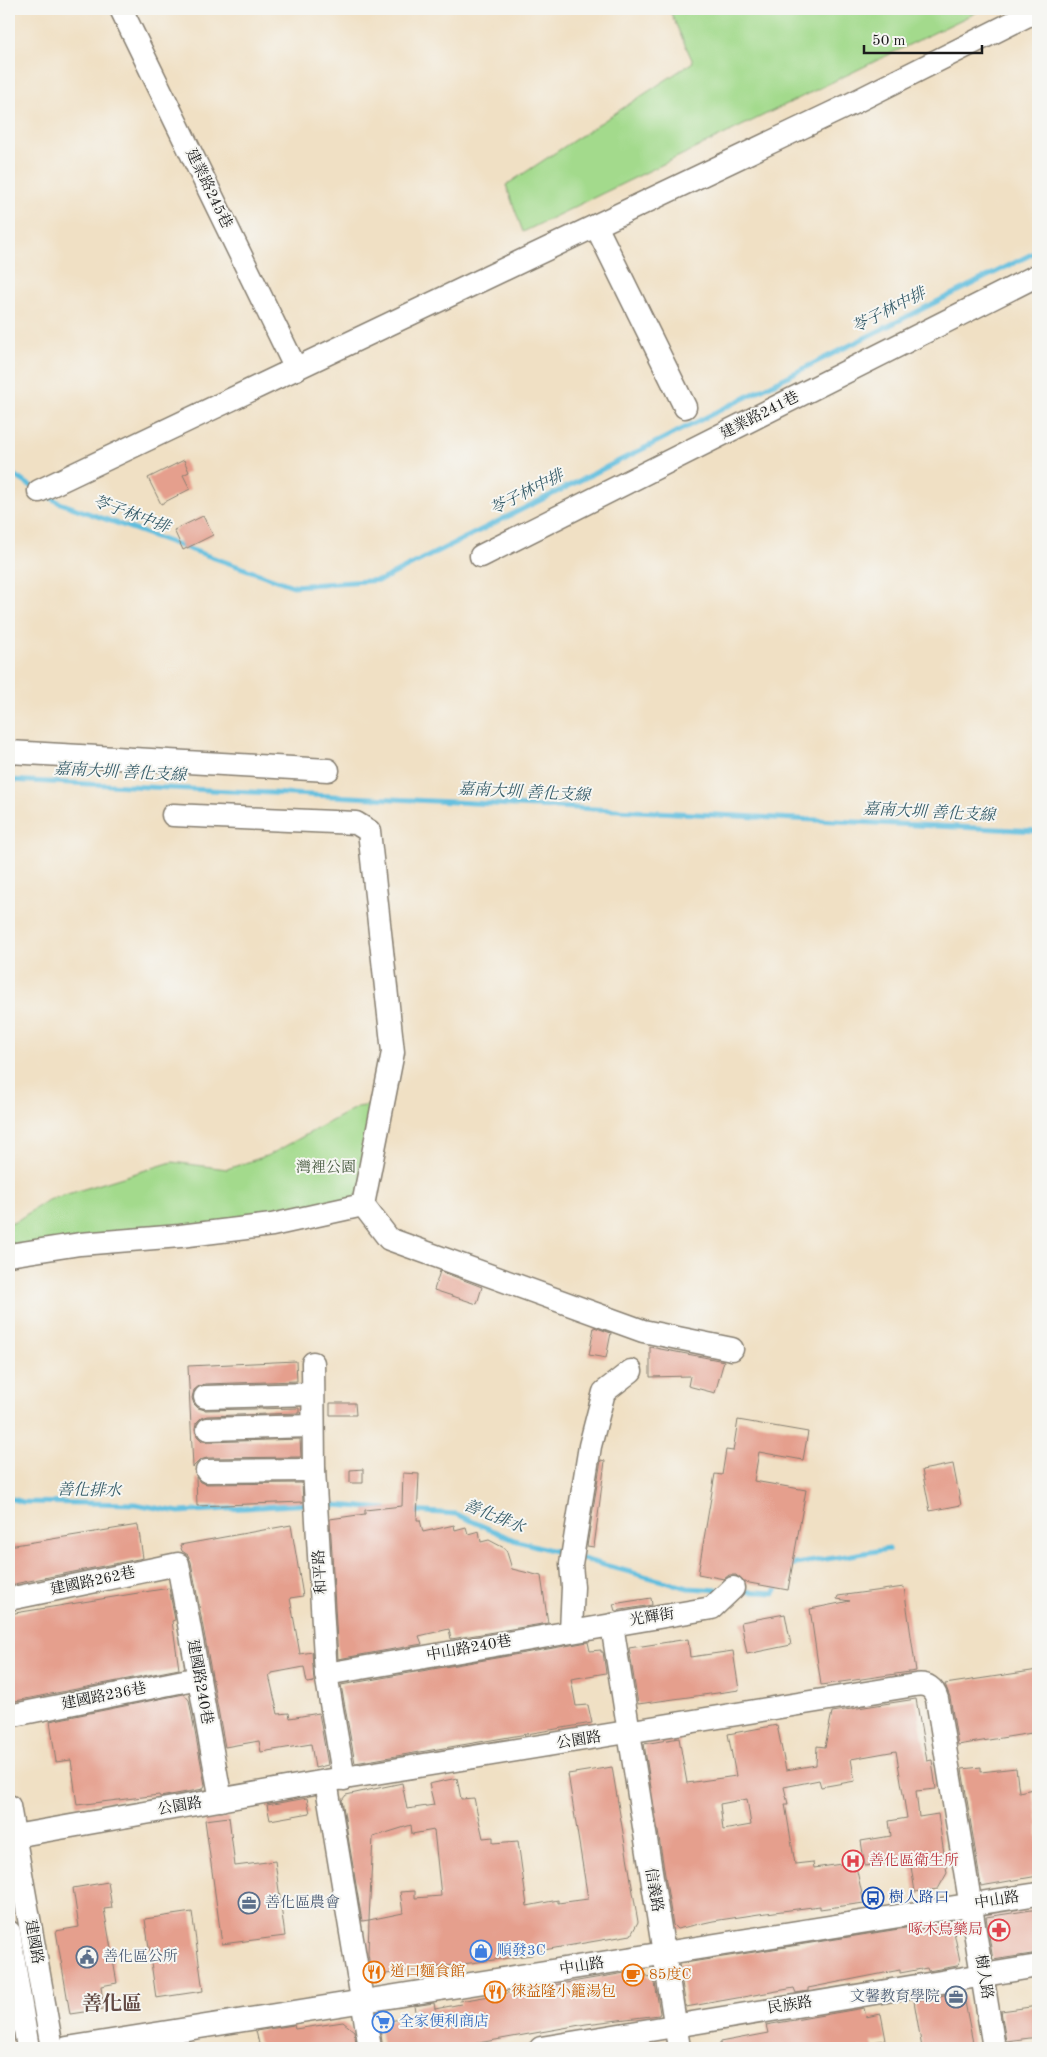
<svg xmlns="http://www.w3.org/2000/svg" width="1047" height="2057" font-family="'Old Standard TT','Noto Serif TC',serif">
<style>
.green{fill:#a3da8c;stroke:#607b54}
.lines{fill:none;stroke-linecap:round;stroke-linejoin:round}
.stream{stroke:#60bede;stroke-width:5}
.building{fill:#e59f8d;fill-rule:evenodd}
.minor-casing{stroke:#867e70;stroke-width:25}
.minor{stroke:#fff;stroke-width:22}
.labels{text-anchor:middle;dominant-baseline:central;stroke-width:4;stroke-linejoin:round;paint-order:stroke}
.street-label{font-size:15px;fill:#1c1c1c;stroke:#f6f6f2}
.park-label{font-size:15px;fill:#4b5e43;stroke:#f6f6f2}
.health-label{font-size:15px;fill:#be3a42;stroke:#f6f6f2;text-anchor:start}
.transit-label{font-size:15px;fill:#164399;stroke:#f6f6f2;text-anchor:start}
.service-label{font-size:15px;fill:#4e5e75;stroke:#f6f6f2;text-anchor:start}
.shop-label{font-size:15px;fill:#366cbe;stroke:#f6f6f2;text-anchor:start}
.food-label{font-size:15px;fill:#c56008;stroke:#f6f6f2;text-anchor:start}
.water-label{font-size:16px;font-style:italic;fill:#375d6a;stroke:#f6f6f2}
.district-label{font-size:20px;font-weight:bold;fill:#624a44;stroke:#f6f6f2}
</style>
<rect width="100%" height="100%" fill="#f6f6f2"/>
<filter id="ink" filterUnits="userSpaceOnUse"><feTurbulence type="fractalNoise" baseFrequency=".02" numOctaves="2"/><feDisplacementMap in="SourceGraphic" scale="10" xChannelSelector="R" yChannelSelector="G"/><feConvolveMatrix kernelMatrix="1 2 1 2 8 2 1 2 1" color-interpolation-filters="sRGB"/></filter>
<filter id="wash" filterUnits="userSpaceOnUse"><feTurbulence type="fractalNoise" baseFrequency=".0096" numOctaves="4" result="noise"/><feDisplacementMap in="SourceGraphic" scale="20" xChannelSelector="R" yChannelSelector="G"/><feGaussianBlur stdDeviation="1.12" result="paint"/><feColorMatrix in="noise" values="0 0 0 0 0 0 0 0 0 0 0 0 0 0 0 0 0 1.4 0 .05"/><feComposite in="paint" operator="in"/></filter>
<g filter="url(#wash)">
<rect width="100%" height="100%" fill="#f0e0c4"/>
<g class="green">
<polygon points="669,9 983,9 523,232 506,185 693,62"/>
<polygon points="387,1103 356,1201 300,1214 90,1255 9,1258 9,1222 15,1222 48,1200 172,1162 227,1169 269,1155 357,1107"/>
</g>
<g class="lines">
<g class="stream">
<polyline points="9,472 34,488"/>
<polyline points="46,495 60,503 293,586 381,580 1038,251"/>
<polyline points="9,780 1038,831"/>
<polyline points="9,1498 23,1502 135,1504 179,1512 311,1504"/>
<polyline points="322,1504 386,1509"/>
<polyline points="412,1511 456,1514 514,1540 566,1554"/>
<polyline points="579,1558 688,1588 721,1590"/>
<polyline points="788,1569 790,1565 889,1549"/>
<polyline points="737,1591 774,1593 780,1583"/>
</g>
</g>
<g id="blocks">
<g class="building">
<polygon points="184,460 189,472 183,475 190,489 161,504 148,478"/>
<polygon points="203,516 213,535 183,550 174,530"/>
<polygon points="440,1271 482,1287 477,1304 434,1290"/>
<polygon points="594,1327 611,1333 606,1358 589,1355"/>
<polygon points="650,1347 724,1361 715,1393 688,1386 690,1376 650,1377"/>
<polygon points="296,1361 297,1381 205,1384 199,1386 194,1390 192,1398 194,1404 198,1408 205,1410 299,1408 299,1413 207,1416 201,1418 196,1423 195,1429 197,1436 202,1441 208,1442 300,1439 301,1457 207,1458 200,1460 193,1467 188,1366"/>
<polygon points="330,1403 355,1403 356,1415 330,1415"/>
<polygon points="738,1420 808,1432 803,1460 759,1452 754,1481 806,1490 788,1590 744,1582 736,1575 729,1575 724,1579 698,1574 715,1474 722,1475 726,1450 733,1451"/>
<polygon points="601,1460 605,1461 594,1547 587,1546"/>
<polygon points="953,1464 961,1505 930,1511 922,1470"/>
<polygon points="363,1469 363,1483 350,1483 350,1470"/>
<polygon points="403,1473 419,1474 417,1520 420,1520 423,1532 454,1525 455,1530 466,1527 468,1534 479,1531 481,1542 489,1540 506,1549 512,1569 541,1576 548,1623 451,1639 449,1629 419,1636 422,1644 338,1659 330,1519 365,1514 365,1510 402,1506"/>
<polygon points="196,1477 200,1482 207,1484 302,1483 303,1502 197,1506"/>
<polygon points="138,1525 143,1558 9,1585 9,1546"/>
<polygon points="291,1525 303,1596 290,1598 300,1654 312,1652 314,1682 307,1683 304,1667 272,1673 272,1675 269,1675 278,1714 289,1713 290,1718 319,1713 328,1765 315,1768 311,1744 261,1752 259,1741 225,1747 191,1562 188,1555 182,1551 180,1545"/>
<polygon points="904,1587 916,1671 821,1685 810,1609 850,1601 837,1599 838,1596"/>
<polygon points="169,1588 175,1620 172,1621 179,1669 10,1702 9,1614"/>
<polygon points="651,1598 652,1605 615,1611 613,1604"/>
<polygon points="785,1614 791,1645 747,1654 741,1622"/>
<polygon points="688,1639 690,1657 733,1651 739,1690 638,1704 629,1648"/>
<polygon points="588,1642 590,1651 601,1650 601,1652 603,1652 606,1673 571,1679 576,1706 588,1705 592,1723 355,1763 341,1685"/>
<polygon points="1038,1670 1038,1732 958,1745 950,1697 945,1684"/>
<polygon points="184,1694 189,1700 205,1785 203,1789 160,1797 159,1795 77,1805 71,1760 56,1762 50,1721"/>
<path d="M 916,1699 L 927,1761 L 932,1760 L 936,1789 L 916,1791 L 919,1817 L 938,1814 L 947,1873 L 938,1889 L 915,1892 L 910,1860 L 865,1866 L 861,1841 L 891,1836 L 889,1821 L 907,1818 L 896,1751 L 851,1759 L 855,1781 L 821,1787 L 819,1780 L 784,1787 L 788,1804 L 785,1804 L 795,1864 L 813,1862 L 814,1868 L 855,1862 L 864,1903 L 820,1909 L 820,1906 L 759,1914 L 713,1921 L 677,1929 L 673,1925 L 644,1744 L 679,1738 L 687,1783 L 736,1776 L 728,1734 L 777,1725 L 786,1770 L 816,1765 L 817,1746 L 825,1747 L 832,1712 ZM 747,1799 L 751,1825 L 723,1830 L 720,1804 Z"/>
<path d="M 612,1767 L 638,1922 L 631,1935 L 532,1952 L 532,1955 L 386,1974 L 386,1976 L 372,1978 L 368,1954 L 369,1920 L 362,1921 L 342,1800 L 346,1795 L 402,1783 L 407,1809 L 434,1805 L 429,1784 L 457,1778 L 461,1799 L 474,1798 L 483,1838 L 493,1837 L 493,1843 L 518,1841 L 527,1906 L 558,1900 L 558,1903 L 588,1899 L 568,1774 ZM 411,1825 L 412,1834 L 434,1830 L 441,1896 L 415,1898 L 415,1891 L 400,1892 L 403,1913 L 369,1920 L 373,1837 Z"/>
<polygon points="981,1767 981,1772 1016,1768 1019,1792 1033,1789 1038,1825 1038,1876 981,1886 962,1769"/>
<polygon points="307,1798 310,1813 270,1820 267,1805"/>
<polygon points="229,1817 235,1866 275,1861 285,1936 222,1944 205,1820"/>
<polygon points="108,1882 112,1908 104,1909 117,1983 101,1986 104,2009 70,2014 56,1931 79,1927 73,1888"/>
<polygon points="1038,1909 1038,1953 993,1960 986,1917"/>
<polygon points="192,1912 203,1991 156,1998 145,1919"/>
<polygon points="918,1926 918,1929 942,1926 954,1932 960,1961 957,1966 928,1971 927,1968 900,1973 900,1970 808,1988 808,1991 796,1993 794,1988 686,2007 679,1964"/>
<polygon points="625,1973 626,1975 643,1973 655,1983 660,2013 659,2015 586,2024 467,2045 468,2048 383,2048 379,2023 416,2016 414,2006 434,2003 435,2009 461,2004 460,2001"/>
<polygon points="960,1992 964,1997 974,2048 922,2048 914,2001"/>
<polygon points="1038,2006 1038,2037 1006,2041 1001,2011"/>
<polygon points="864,2008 866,2017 881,2014 886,2040 872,2042 873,2048 720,2048 720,2042 768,2033 766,2025"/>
<polygon points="343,2022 354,2031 357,2048 260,2048 256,2031 294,2025 295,2029"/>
</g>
</g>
</g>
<g filter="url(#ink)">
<use href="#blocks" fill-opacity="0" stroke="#867e70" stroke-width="1"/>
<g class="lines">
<g class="minor-casing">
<g id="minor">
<polyline points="121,9 296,369"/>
<polyline points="596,226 685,407"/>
<polyline points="39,491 851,104 1038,10"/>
<polyline points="481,556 1038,275"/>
<polyline points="9,752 328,770"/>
<polyline points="363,1205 389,1239 643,1331 732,1349"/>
<polyline points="9,1255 80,1244 180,1236 272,1225 363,1205 393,1052 369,831 356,823 173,815"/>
<polyline points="313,1363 314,1470 326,1674 344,1779"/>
<polyline points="205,1397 312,1394"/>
<polyline points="208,1429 312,1426"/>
<polyline points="207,1471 314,1470"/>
<polyline points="9,1599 178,1564 221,1800"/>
<polyline points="571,1631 573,1587 571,1564 590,1446 604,1392 631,1371"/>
<polyline points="326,1674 612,1625"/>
<polyline points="9,1716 199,1678"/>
<polyline points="326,1781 370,2048"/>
<polyline points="9,1806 52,2048"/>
<path d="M 9,1837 L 326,1781 L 915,1685 C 927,1683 934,1688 937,1699 L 994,2048"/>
<polyline points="9,1932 28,2048"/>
<polyline points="67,2048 1038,1894"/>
<polyline points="541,2048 1038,1966"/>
<polyline points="679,2048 612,1625 712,1608 733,1588"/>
</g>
</g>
<use href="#minor" class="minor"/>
</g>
</g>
<defs>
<g id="hospital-ring" transform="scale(1.125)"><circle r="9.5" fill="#f6f6f2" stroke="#e0444e" stroke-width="1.5"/><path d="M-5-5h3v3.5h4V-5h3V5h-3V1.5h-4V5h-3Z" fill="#e0444e"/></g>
<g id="bus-ring" transform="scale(1.125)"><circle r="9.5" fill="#f6f6f2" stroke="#1a4fb4" stroke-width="1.5"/><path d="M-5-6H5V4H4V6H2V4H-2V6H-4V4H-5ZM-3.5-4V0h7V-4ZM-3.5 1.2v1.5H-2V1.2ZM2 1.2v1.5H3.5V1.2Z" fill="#1a4fb4"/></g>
<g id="office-ring" transform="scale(1.125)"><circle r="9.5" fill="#f6f6f2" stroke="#5c6f8a" stroke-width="1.5"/><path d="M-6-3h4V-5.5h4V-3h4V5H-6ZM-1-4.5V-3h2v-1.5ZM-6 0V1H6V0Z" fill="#5c6f8a"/></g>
<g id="pharmacy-ring" transform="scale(1.125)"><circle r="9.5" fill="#f6f6f2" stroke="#e0444e" stroke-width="1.5"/><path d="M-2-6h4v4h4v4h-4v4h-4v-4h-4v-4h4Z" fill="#e0444e"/></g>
<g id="shop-ring" transform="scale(1.125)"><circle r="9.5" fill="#f6f6f2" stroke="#3f7fe0" stroke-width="1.5"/><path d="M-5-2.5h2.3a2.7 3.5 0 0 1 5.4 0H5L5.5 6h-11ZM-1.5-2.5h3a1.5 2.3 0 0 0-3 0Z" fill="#3f7fe0"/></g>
<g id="civic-ring" transform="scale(1.125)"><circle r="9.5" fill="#f6f6f2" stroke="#5c6f8a" stroke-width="1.5"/><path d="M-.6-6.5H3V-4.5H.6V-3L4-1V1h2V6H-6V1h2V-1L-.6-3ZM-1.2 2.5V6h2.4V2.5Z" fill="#5c6f8a"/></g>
<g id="restaurant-ring" transform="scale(1.125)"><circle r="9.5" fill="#f6f6f2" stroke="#e8710a" stroke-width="1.5"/><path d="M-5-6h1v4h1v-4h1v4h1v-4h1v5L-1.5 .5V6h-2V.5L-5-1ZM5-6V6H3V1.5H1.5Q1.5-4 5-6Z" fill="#e8710a"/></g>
<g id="cafe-ring" transform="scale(1.125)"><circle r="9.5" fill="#f6f6f2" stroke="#e8710a" stroke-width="1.5"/><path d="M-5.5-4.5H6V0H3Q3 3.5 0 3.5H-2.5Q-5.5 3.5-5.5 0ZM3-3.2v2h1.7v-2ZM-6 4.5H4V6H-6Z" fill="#e8710a"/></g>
<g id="supermarket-ring" transform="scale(1.125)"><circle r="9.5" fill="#f6f6f2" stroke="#3f7fe0" stroke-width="1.5"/><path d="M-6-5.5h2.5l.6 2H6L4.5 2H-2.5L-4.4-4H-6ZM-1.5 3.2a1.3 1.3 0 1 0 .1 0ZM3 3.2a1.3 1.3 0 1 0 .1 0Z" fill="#3f7fe0"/></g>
</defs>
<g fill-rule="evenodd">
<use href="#hospital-ring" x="853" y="1861"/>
<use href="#bus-ring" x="873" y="1898"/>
<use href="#office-ring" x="249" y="1903"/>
<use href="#pharmacy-ring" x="999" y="1930"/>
<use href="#shop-ring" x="481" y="1951"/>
<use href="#civic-ring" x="87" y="1957"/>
<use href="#restaurant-ring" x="374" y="1972"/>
<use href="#cafe-ring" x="633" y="1975"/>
<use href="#restaurant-ring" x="495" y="1992"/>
<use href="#office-ring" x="956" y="1997"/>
<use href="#supermarket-ring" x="383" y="2022"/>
</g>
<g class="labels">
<g class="street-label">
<text transform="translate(208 189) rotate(64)">建業路245巷</text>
<text transform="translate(760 416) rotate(-27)">建業路241巷</text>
<text transform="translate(321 1572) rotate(-93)">和平路</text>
<text transform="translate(93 1582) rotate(-12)">建國路262巷</text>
<text transform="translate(652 1618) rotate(-9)">光輝街</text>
<text transform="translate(469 1649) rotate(-10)">中山路240巷</text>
<text transform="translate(199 1682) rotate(80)">建國路240巷</text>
<text transform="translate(104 1697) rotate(-11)">建國路236巷</text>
<text transform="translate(579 1741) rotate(-9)">公園路</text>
<text transform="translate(180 1807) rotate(-10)">公園路</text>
<text transform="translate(653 1890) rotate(80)">信義路</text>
<text transform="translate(997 1901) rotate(-9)">中山路</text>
<text transform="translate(33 1942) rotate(80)">建國路</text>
<text transform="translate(582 1967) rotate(-9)">中山路</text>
<text transform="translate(983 1977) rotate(81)">樹人路</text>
<text transform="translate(790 2006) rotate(-9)">民族路</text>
</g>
<g class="park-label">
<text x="326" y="1168">灣裡公園</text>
</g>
<g class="health-label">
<text x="869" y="1861">善化區衛生所</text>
<text x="983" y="1930" text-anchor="end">啄木鳥藥局</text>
</g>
<g class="transit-label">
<text x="889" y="1898">樹人路口</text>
</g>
<g class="service-label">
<text x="265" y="1903">善化區農會</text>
<text x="103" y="1957">善化區公所</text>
<text x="940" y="1997" text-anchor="end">文馨教育學院</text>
</g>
<g class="shop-label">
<text x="497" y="1951">順發3C</text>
<text x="399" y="2022">全家便利商店</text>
</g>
<g class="food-label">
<text x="390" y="1972">道口麵食館</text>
<text x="649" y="1975">85度C</text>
<text x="511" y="1992">徠益隆小籠湯包</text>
</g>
<g class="water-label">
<text transform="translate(889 311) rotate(-27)">苓子林中排</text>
<text transform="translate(527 493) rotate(-27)">苓子林中排</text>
<text transform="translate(131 515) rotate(20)">苓子林中排</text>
<text transform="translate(120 773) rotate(3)">嘉南大圳 善化支線</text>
<text transform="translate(524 793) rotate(3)">嘉南大圳 善化支線</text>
<text transform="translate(929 813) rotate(3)">嘉南大圳 善化支線</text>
<text transform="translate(89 1491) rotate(1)">善化排水</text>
<text transform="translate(494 1517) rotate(22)">善化排水</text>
</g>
<g class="district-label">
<text x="112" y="2005">善化區</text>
</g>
</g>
<rect width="1047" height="2057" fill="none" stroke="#f6f6f2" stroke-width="30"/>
<path d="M864 45v8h118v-8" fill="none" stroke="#1c1c1c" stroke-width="2.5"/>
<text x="872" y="45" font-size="15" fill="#1c1c1c" stroke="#f6f6f2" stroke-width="4" paint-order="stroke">50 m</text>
</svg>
